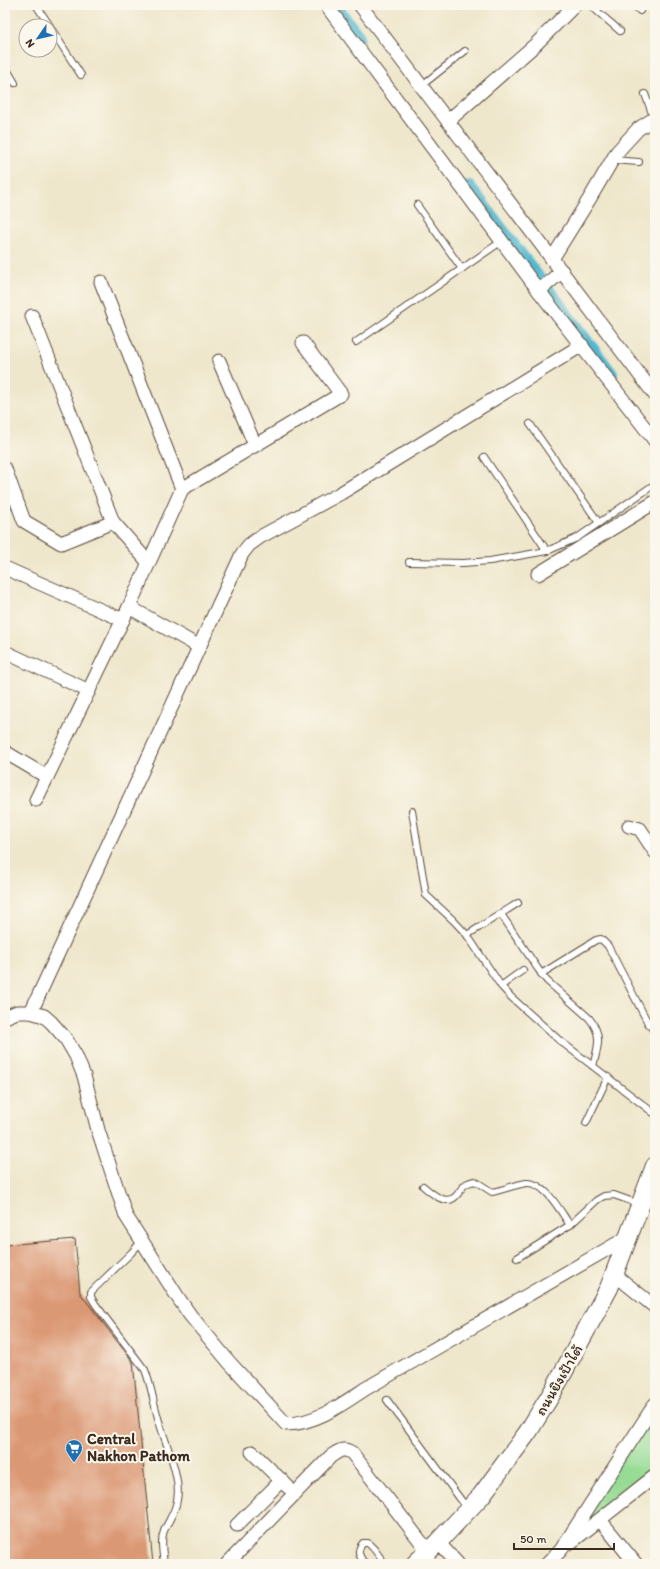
<svg xmlns="http://www.w3.org/2000/svg" width="660" height="1569" font-family="Itim,'Playpen Sans Thai',sans-serif">
<style>
.green{fill:#97dc95;stroke:#69835a}
.lines{fill:none;stroke-linecap:round;stroke-linejoin:round}
.canal{stroke:#51b8cf;stroke-width:14}
.building{fill:#db9875}
.service-casing{stroke:#564638;stroke-width:8}
.minor-casing{stroke:#564638;stroke-width:15}
.secondary-casing{stroke:#564638;stroke-width:20}
.service{stroke:#fff;stroke-width:6}
.minor{stroke:#fff;stroke-width:13}
.secondary{stroke:#fff;stroke-width:18}
.labels{text-anchor:middle;dominant-baseline:central;stroke-width:4;stroke-linejoin:round;paint-order:stroke}
.street-label{font-size:15px;fill:#3b2a1e;stroke:#fbf7ec}
.poi-label{font-size:15px;font-weight:bold;fill:#3b2a1e;stroke:#fbf7ec;text-anchor:start}
</style>
<rect width="100%" height="100%" fill="#fbf7ec"/>
<filter id="ink" filterUnits="userSpaceOnUse"><feTurbulence type="fractalNoise" baseFrequency=".025" numOctaves="2"/><feDisplacementMap in="SourceGraphic" scale="8" xChannelSelector="R" yChannelSelector="G"/><feConvolveMatrix kernelMatrix="1 2 1 2 8 2 1 2 1" color-interpolation-filters="sRGB"/></filter>
<filter id="wash" filterUnits="userSpaceOnUse"><feTurbulence type="fractalNoise" baseFrequency=".012" numOctaves="4" result="noise"/><feDisplacementMap in="SourceGraphic" scale="16" xChannelSelector="R" yChannelSelector="G"/><feGaussianBlur stdDeviation="0.9" result="paint"/><feColorMatrix in="noise" values="0 0 0 0 0 0 0 0 0 0 0 0 0 0 0 0 0 1.4 0 .05"/><feComposite in="paint" operator="in"/></filter>
<g filter="url(#wash)">
<rect width="100%" height="100%" fill="#efe7cc"/>
<polygon class="green" points="646,1409 655,1417 655,1470 571,1539"/>
<g class="lines">
<g class="canal">
<polyline points="334,5 358,37"/>
<polyline points="469,187 611,374"/>
</g>
</g>
<g id="blocks">
<polygon class="building" points="75,1239 80,1293 133,1362 153,1564 5,1564 5,1245"/>
</g>
</g>
<g filter="url(#ink)">
<use href="#blocks" fill-opacity="0" stroke="#564638" stroke-width="1"/>
<g class="lines">
<g class="service-casing">
<g id="service">
<polyline points="36,5 50,26"/>
<polyline points="590,5 620,31"/>
<polyline points="634,5 640,11"/>
<polyline points="50,27 81,75"/>
<polyline points="5,66 15,83"/>
<polyline points="421,86 465,51"/>
<polyline points="645,94 654,119"/>
<polyline points="612,160 639,162"/>
<polyline points="417,205 462,269"/>
<polyline points="356,342 502,241"/>
<polyline points="530,424 599,523"/>
<polyline points="484,457 547,551"/>
<polyline points="409,562 463,563 490,561 547,551 577,538 655,484"/>
<polyline points="412,811 426,895 453,920 467,935 501,986 511,997 559,1040 655,1114"/>
<path d="M 501,914 L 538,969 L 547,981 L 589,1018 C 603,1035 598,1047 593,1066"/>
<polyline points="467,935 518,903"/>
<polyline points="541,974 596,940 601,939 608,946 648,1023 655,1032"/>
<polyline points="501,986 523,970"/>
<polyline points="586,1123 608,1077"/>
<path d="M 423,1186 C 430,1192 446,1207 456,1196 C 464,1187 461,1184 475,1181 L 492,1192 C 503,1190 514,1185 526,1183 C 545,1181 560,1211 570,1225"/>
<path d="M 142,1241 L 131,1253 L 96,1287 L 91,1292 L 91,1297 L 96,1305 L 145,1370 C 151,1385 153,1400 157,1414 C 163,1439 182,1476 177,1500 C 176,1511 168,1521 164,1531 C 160,1541 163,1553 164,1564"/>
<polyline points="517,1258 570,1225 597,1200 604,1196 614,1195 639,1204"/>
<polyline points="387,1400 467,1508"/>
<path d="M 365,1564 C 359,1556 356,1551 363,1543 L 368,1543 L 374,1549 L 385,1564"/>
</g>
</g>
<g class="minor-casing">
<g id="minor">
<polyline points="326,5 539,291 655,441"/>
<polyline points="360,5 655,395"/>
<polyline points="448,121 535,45 575,5"/>
<polyline points="552,259 590,198 617,152 638,129 655,118"/>
<polyline points="101,282 182,489"/>
<polyline points="539,291 562,271"/>
<polyline points="32,316 113,522"/>
<polyline points="219,361 255,445"/>
<polyline points="5,469 24,521 61,543 113,522 149,563"/>
<polyline points="5,568 123,620"/>
<polyline points="538,574 655,502"/>
<polyline points="129,607 182,489 341,394 303,343"/>
<polyline points="5,652 89,691"/>
<polyline points="5,752 47,777"/>
<polyline points="36,800 129,607 198,646"/>
<polyline points="629,826 640,829 655,852"/>
<polyline points="31,1012 242,554 249,545 260,537 341,493 582,345"/>
<path d="M 5,1017 L 17,1012 L 31,1012 L 44,1016 L 51,1022 L 66,1039 L 76,1056 L 84,1076 L 98,1130 L 126,1216 L 179,1299 L 190,1315 L 229,1362 L 286,1424 C 315,1424 341,1405 365,1389 L 630,1236"/>
<polyline points="614,1274 655,1307"/>
<polyline points="252,1452 288,1487"/>
<polyline points="600,1520 636,1564"/>
<polyline points="237,1525 282,1480"/>
<polyline points="438,1542 458,1564"/>
<polyline points="570,1543 655,1476"/>
<path d="M 227,1564 L 331,1456 C 339,1451 343,1447 352,1453 L 428,1551"/>
<polyline points="547,1564 561,1550 655,1404"/>
</g>
</g>
<g class="secondary-casing">
<polyline id="secondary" points="415,1564 438,1542 481,1496 528,1432 552,1393 609,1288 655,1166"/>
</g>
<use href="#service" class="service"/>
<use href="#minor" class="minor"/>
<use href="#secondary" class="secondary"/>
</g>
</g>
<defs>
<g id="supermarket-pin" transform="scale(0.9)"><path d="M0 17L-7.5 6A9.5 9.5 0 1 1 7.5 6Z" fill="#1f6fb2" stroke="#fbf7ec"/><path d="M-6-5.5h2.5l.6 2H6L4.5 2H-2.5L-4.4-4H-6ZM-1.5 3.2a1.3 1.3 0 1 0 .1 0ZM3 3.2a1.3 1.3 0 1 0 .1 0Z" fill="#fff"/></g>
</defs>
<g fill-rule="evenodd">
<use href="#supermarket-pin" x="74" y="1448"/>
</g>
<g class="labels">
<g class="street-label">
<text transform="translate(559 1380) rotate(-60)">ถนนยิงเป้าใต้</text>
</g>
<g class="poi-label">
<text x="87" y="1439">Central<tspan x="87" dy="17">Nakhon Pathom</tspan></text>
</g>
</g>
<rect width="660" height="1569" fill="none" stroke="#fbf7ec" stroke-width="20"/>
<g transform="translate(38 38) rotate(236)"><circle r="19" fill="#fbf7ec" stroke="#aea59a"/>
<path d="M0-3L7 15L0 10L-7 15Z" fill="#1f6fb2"/>
<text y="-6" font-size="11" font-weight="bold" text-anchor="middle" fill="#3b2a1e">N</text>
</g>
<path d="M514 1543v6h100v-6" fill="none" stroke="#3b2a1e" stroke-width="2"/>
<text x="520" y="1543" font-size="12" fill="#3b2a1e" stroke="#fbf7ec" stroke-width="3" paint-order="stroke">50 m</text>
</svg>
